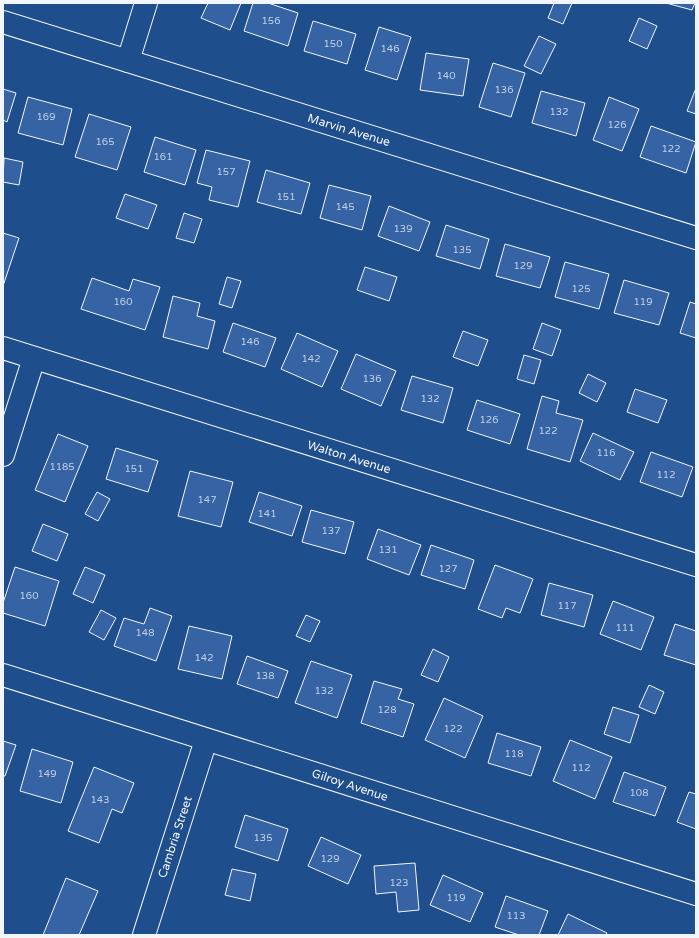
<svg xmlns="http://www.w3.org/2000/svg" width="699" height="938" font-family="'Varela Round',sans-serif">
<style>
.building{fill:#3563a3;stroke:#f2f6ff}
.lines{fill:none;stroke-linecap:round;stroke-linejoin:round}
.minor-casing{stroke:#f2f6ff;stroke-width:24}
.minor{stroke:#1f4e8c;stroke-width:22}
.labels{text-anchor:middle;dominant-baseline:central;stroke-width:3;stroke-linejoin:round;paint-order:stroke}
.number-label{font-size:10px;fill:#c3d1e8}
.street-label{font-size:12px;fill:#f2f6ff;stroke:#1f4e8c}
</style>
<rect width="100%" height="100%" fill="#1f4e8c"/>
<g class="building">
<polygon points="208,3 241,3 230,30 201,18"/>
<polygon points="253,3 268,3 298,13 288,46 244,31"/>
<polygon points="554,3 572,3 563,24 548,18"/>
<polygon points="666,3 695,3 692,10"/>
<polygon points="639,18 657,26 647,49 629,41"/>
<polygon points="313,21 356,34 347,64 304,51"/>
<polygon points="379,27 411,37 397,80 365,70"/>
<polygon points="539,36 556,44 541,74 524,66"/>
<polygon points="426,53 469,59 463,96 420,90"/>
<polygon points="493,63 525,73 511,117 479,107"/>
<polygon points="696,88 696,114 687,111"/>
<polygon points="3,89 16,93 7,122 3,120"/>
<polygon points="541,91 585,103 576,136 532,123"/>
<polygon points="28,97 72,109 63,145 18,133"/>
<polygon points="609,97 639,109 622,151 593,140"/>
<polygon points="89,114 131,127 117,170 75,157"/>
<polygon points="651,126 696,142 686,173 640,157"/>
<polygon points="155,137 196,150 185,185 144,172"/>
<polygon points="206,150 250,161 238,207 209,200 212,187 197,183"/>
<polygon points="4,158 23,162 19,185 3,182"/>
<polygon points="266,170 310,183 301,214 257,202"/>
<polygon points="329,185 371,196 362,230 320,218"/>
<polygon points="125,194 157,205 148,229 116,218"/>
<polygon points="389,206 430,222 419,251 378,236"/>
<polygon points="184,213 202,219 194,243 176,238"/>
<polygon points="446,225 489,239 480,269 436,256"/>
<polygon points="3,233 19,238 3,286"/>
<polygon points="505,244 550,257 540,288 496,276"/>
<polygon points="565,262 609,274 599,309 555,297"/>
<polygon points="365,267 397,277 389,301 357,290"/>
<polygon points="227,277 241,281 232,308 219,304"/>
<polygon points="92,278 129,291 133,279 160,287 145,330 81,309"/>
<polygon points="624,280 669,293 659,325 614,313"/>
<polygon points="173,296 200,303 197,316 215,321 208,349 163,337"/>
<polygon points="690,302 696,304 696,338 680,333"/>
<polygon points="233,323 276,338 265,367 223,352"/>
<polygon points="542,323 561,330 552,356 533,349"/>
<polygon points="463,331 488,340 478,366 453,357"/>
<polygon points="297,333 338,351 322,387 281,369"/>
<polygon points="356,354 396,371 381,406 341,389"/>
<polygon points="524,355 541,360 534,384 517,379"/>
<polygon points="588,374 606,383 597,402 579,393"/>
<polygon points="412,376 453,388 443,423 401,410"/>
<polygon points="635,389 667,400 658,423 627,412"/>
<polygon points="542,396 559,401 556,413 583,420 570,462 527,449"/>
<polygon points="477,400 520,414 510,444 467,430"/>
<polygon points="593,433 634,452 620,480 580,461"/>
<polygon points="58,434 88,446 65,502 35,490"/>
<polygon points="116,448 158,461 148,492 106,479"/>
<polygon points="651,452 693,467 682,497 640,482"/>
<polygon points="190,471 233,482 221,527 178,516"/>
<polygon points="97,492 110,499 98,521 85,514"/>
<polygon points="259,492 302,506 292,536 249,522"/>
<polygon points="311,510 354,522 345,554 302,542"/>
<polygon points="43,524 68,534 57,561 32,551"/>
<polygon points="378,529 421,545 409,575 367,559"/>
<polygon points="431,545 474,560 465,589 421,575"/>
<polygon points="495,565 533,579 520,613 506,608 502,618 478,609"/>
<polygon points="15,567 59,581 45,626 3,613 3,603"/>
<polygon points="85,567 105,575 93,603 73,594"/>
<polygon points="549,583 593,595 584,627 541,615"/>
<polygon points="613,601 654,617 641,650 600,634"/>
<polygon points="150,608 172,616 156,661 114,646 124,618 144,624"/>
<polygon points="101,610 116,618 104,640 89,632"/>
<polygon points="306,615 320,621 310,642 296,636"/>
<polygon points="675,624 696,631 696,665 664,655"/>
<polygon points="189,626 232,636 222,679 178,669"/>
<polygon points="433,649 449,657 438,682 421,675"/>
<polygon points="247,656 288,671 278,698 237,684"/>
<polygon points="311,661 352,675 337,718 295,703"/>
<polygon points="374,681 402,689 398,699 414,704 403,737 361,723"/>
<polygon points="649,685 664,692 655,714 639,707"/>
<polygon points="444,698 483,716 465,758 425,740"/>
<polygon points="613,707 639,715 630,743 604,734"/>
<polygon points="497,733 541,747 531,776 488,763"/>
<polygon points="570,740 612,757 595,799 553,781"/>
<polygon points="3,741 16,745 5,776 3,776"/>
<polygon points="32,749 73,762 61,803 20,791"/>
<polygon points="94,767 134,783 122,813 112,809 99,843 68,831"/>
<polygon points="624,772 666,787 655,816 613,802"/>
<polygon points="689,792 696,794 696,829 677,822"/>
<polygon points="245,815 288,829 278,861 235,847"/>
<polygon points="321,837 361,855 348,884 308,866"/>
<polygon points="415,863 419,910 398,912 396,892 376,894 374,866"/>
<polygon points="232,869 256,874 250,901 225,895"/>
<polygon points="443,875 483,893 470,922 430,905"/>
<polygon points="66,878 98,891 79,935 43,935"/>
<polygon points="506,896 548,911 539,935 519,935 495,927"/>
<polygon points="568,914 607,933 606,935 558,935"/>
</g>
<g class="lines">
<g class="minor-casing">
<g id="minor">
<polyline points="3,22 696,238"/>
<polyline points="128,61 146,3"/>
<polyline points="3,348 696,565"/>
<polyline points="3,455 34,358"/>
<polyline points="3,675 696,894"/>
<polyline points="144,935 206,740"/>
</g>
</g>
<use href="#minor" class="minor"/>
</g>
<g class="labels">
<g class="number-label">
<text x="271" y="21">156</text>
<text x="333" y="44">150</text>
<text x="390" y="49">146</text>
<text x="446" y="76">140</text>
<text x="504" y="90">136</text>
<text x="559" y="112">132</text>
<text x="46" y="117">169</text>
<text x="617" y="125">126</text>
<text x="105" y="142">165</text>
<text x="671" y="149">122</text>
<text x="163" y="157">161</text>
<text x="226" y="172">157</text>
<text x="286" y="197">151</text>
<text x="345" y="207">145</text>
<text x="403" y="229">139</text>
<text x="462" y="250">135</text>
<text x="523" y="266">129</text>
<text x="581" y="289">125</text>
<text x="123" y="302">160</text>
<text x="643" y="302">119</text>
<text x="250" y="342">146</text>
<text x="311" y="359">142</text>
<text x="372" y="379">136</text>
<text x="430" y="399">132</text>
<text x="489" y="420">126</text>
<text x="548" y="431">122</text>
<text x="606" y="453">116</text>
<text x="62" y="467">1185</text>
<text x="134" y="469">151</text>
<text x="666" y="475">112</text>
<text x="207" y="500">147</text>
<text x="267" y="514">141</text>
<text x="331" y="531">137</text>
<text x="388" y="550">131</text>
<text x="448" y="569">127</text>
<text x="29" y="596">160</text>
<text x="567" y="606">117</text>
<text x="625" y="628">111</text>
<text x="145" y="633">148</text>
<text x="204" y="658">142</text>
<text x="265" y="676">138</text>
<text x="324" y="691">132</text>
<text x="387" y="710">128</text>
<text x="453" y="729">122</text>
<text x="514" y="754">118</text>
<text x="581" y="768">112</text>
<text x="47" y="774">149</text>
<text x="639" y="793">108</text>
<text x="100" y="800">143</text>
<text x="263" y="838">135</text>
<text x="330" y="859">129</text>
<text x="399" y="883">123</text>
<text x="456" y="898">119</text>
<text x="516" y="916">113</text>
</g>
<g class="street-label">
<text transform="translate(349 130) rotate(17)">Marvin Avenue</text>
<text transform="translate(349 457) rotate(17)">Walton Avenue</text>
<text transform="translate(350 785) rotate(18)">Gilroy Avenue</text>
<text transform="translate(175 837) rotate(-72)">Cambria Street</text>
</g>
</g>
<rect width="699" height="938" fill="none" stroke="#f2f6ff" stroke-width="8"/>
</svg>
